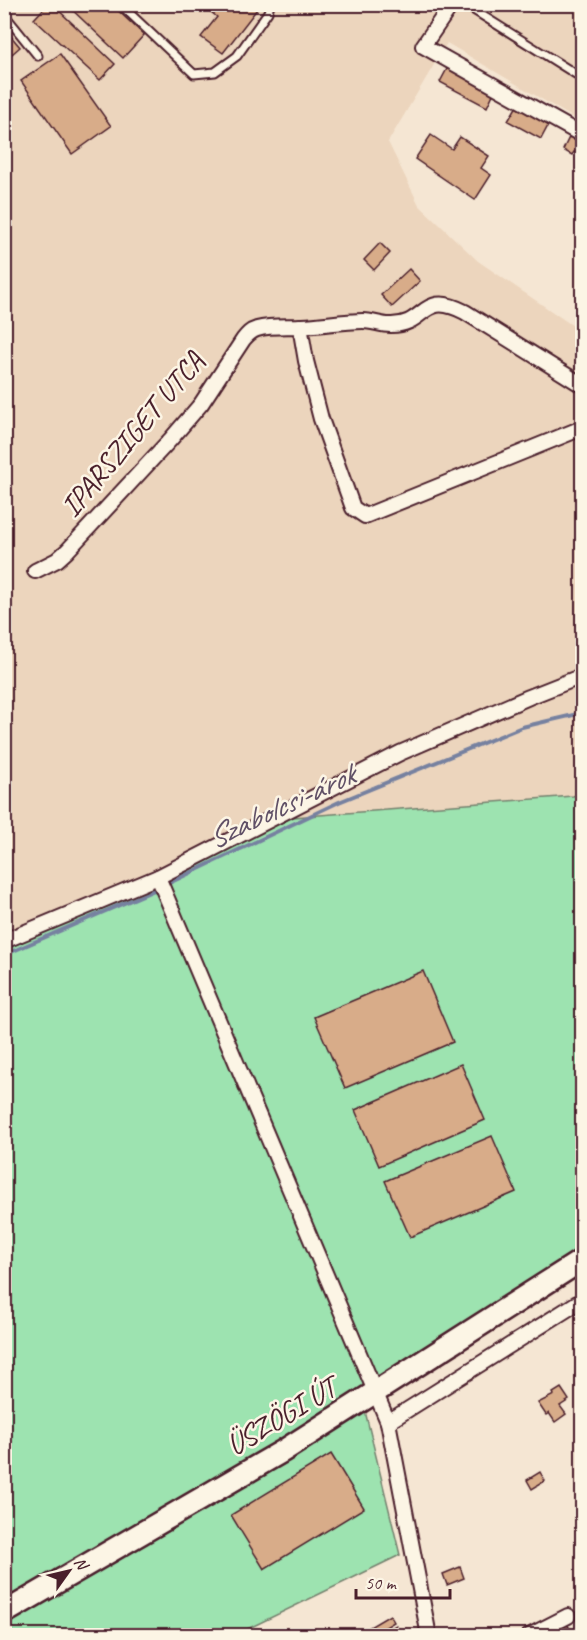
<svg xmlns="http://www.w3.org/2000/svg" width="587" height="1640" font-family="Caveat,sans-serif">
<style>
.built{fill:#ecd5bd}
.green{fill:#9de3b0;stroke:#74816e;stroke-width:1.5}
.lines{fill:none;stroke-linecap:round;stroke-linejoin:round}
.stream{stroke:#7681a0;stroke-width:4}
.building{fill:#d8ac89;stroke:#4a1f2b;stroke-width:1.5}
.lane-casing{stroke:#4a1f2b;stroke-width:11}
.street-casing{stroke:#4a1f2b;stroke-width:18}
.primary-casing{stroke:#4a1f2b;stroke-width:26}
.lane{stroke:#fcf5e5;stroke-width:7}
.street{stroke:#fcf5e5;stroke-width:14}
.primary{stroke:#fcf5e5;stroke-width:21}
.labels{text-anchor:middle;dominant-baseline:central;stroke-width:5;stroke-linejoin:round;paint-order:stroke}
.street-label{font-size:30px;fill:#4a1f2b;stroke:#fcf5e5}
.water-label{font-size:32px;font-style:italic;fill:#605066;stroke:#fcf5e5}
</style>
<rect width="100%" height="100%" fill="#f5e6d3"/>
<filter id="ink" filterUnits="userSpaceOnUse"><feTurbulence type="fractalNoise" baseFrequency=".0167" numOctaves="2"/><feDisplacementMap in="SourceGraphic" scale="12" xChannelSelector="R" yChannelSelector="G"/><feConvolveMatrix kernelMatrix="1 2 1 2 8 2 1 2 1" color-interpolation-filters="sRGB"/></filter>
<g filter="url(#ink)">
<polygon class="built" points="4,5 582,5 582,123 447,43 388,142 419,205 478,261 582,332 582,793 573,796 293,817 5,949"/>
<polygon class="green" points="582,793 582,1274 365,1411 400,1555 235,1635 5,1635 4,949 293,817 573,796"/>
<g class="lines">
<g class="stream">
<polyline points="165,885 339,802 522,727 582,713"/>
<polyline points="4,955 159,888"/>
</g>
</g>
<g class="building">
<polygon points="48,4 52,4 115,64 100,80 34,19"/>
<polygon points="66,4 111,4 144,35 123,58"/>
<polygon points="201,4 261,4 223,53 201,37 217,17"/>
<polygon points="4,28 20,47 12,54 4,44"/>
<polygon points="60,54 111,126 72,154 21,81"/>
<polygon points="448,67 494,92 487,107 440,82"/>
<polygon points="518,104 550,122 541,139 508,121"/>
<polygon points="572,131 582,137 582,156 574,152 572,155 563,150"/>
<polygon points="431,135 452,149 460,137 489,156 481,168 491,175 475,200 415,159"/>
<polygon points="380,243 390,253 374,270 364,260"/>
<polygon points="409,269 420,281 392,307 381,295"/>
<polygon points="423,971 453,1042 345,1088 314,1017"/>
<polygon points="461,1064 485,1120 379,1166 355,1110"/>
<polygon points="492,1136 516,1192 410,1237 385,1181"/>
<polygon points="561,1388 569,1400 560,1406 566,1414 555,1422 549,1413 546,1415 538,1403 554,1395 553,1393"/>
<polygon points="331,1454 364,1508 264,1569 231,1515"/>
<polygon points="540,1472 545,1481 532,1489 527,1480"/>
<polygon points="460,1567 464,1578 447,1585 443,1574"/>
<polygon points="390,1615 394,1622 384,1628 386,1631 396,1625 400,1632 395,1636 366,1636 363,1631"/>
<polygon points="564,1620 575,1636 563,1634 554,1636 550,1630"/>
</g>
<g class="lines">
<g class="lane-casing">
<g id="lane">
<polyline points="120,4 194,74 215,72 237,56 268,12 270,4"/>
<polyline points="464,4 582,78"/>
<polyline points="4,14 38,56"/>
</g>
</g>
<g class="street-casing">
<g id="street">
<polyline points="452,4 423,46 582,135"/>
<polyline points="300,326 306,361 321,419 353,508 365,516 582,428"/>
<path d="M 35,571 L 57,560 L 67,551 L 170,440 L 201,404 L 243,340 C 247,335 250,331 257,329 C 271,325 288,327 303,326 C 323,325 343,321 363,321 C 372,321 381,325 390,325 C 427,326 421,289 465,312 L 582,385"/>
<polyline points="158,877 388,1422 429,1636"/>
<polyline points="4,941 158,877 400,753 529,697 582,676"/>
<polyline points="388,1422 582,1300"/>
<polyline points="529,1636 568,1616"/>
</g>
</g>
<g class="primary-casing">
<polyline id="primary" points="4,1613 283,1451 582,1260"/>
</g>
<use href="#lane" class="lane"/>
<use href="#street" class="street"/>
<use href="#primary" class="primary"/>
</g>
</g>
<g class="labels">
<g class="street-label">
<text transform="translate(132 434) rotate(-50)">IPARSZIGET UTCA</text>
<text transform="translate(281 1416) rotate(-31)">ÜSZÖGI ÚT</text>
</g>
<g class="water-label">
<text transform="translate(281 806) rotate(-25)">Szabolcsi-árok</text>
</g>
</g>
<rect width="587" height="1640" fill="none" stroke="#fcf5e5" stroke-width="24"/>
<rect x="12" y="12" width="563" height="1616" fill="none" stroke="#4a1f2b" stroke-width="2" filter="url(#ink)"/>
<g transform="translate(69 1571) rotate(56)" stroke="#fcf5e5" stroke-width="4.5" paint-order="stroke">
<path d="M0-4.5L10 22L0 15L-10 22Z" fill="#4a1f2b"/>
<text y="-9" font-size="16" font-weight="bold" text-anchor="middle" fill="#4a1f2b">N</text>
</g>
<path d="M356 1589v9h94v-9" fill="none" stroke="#4a1f2b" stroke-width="3"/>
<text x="365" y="1589" font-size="18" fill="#4a1f2b" stroke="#fcf5e5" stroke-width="4.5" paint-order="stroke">50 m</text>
</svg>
